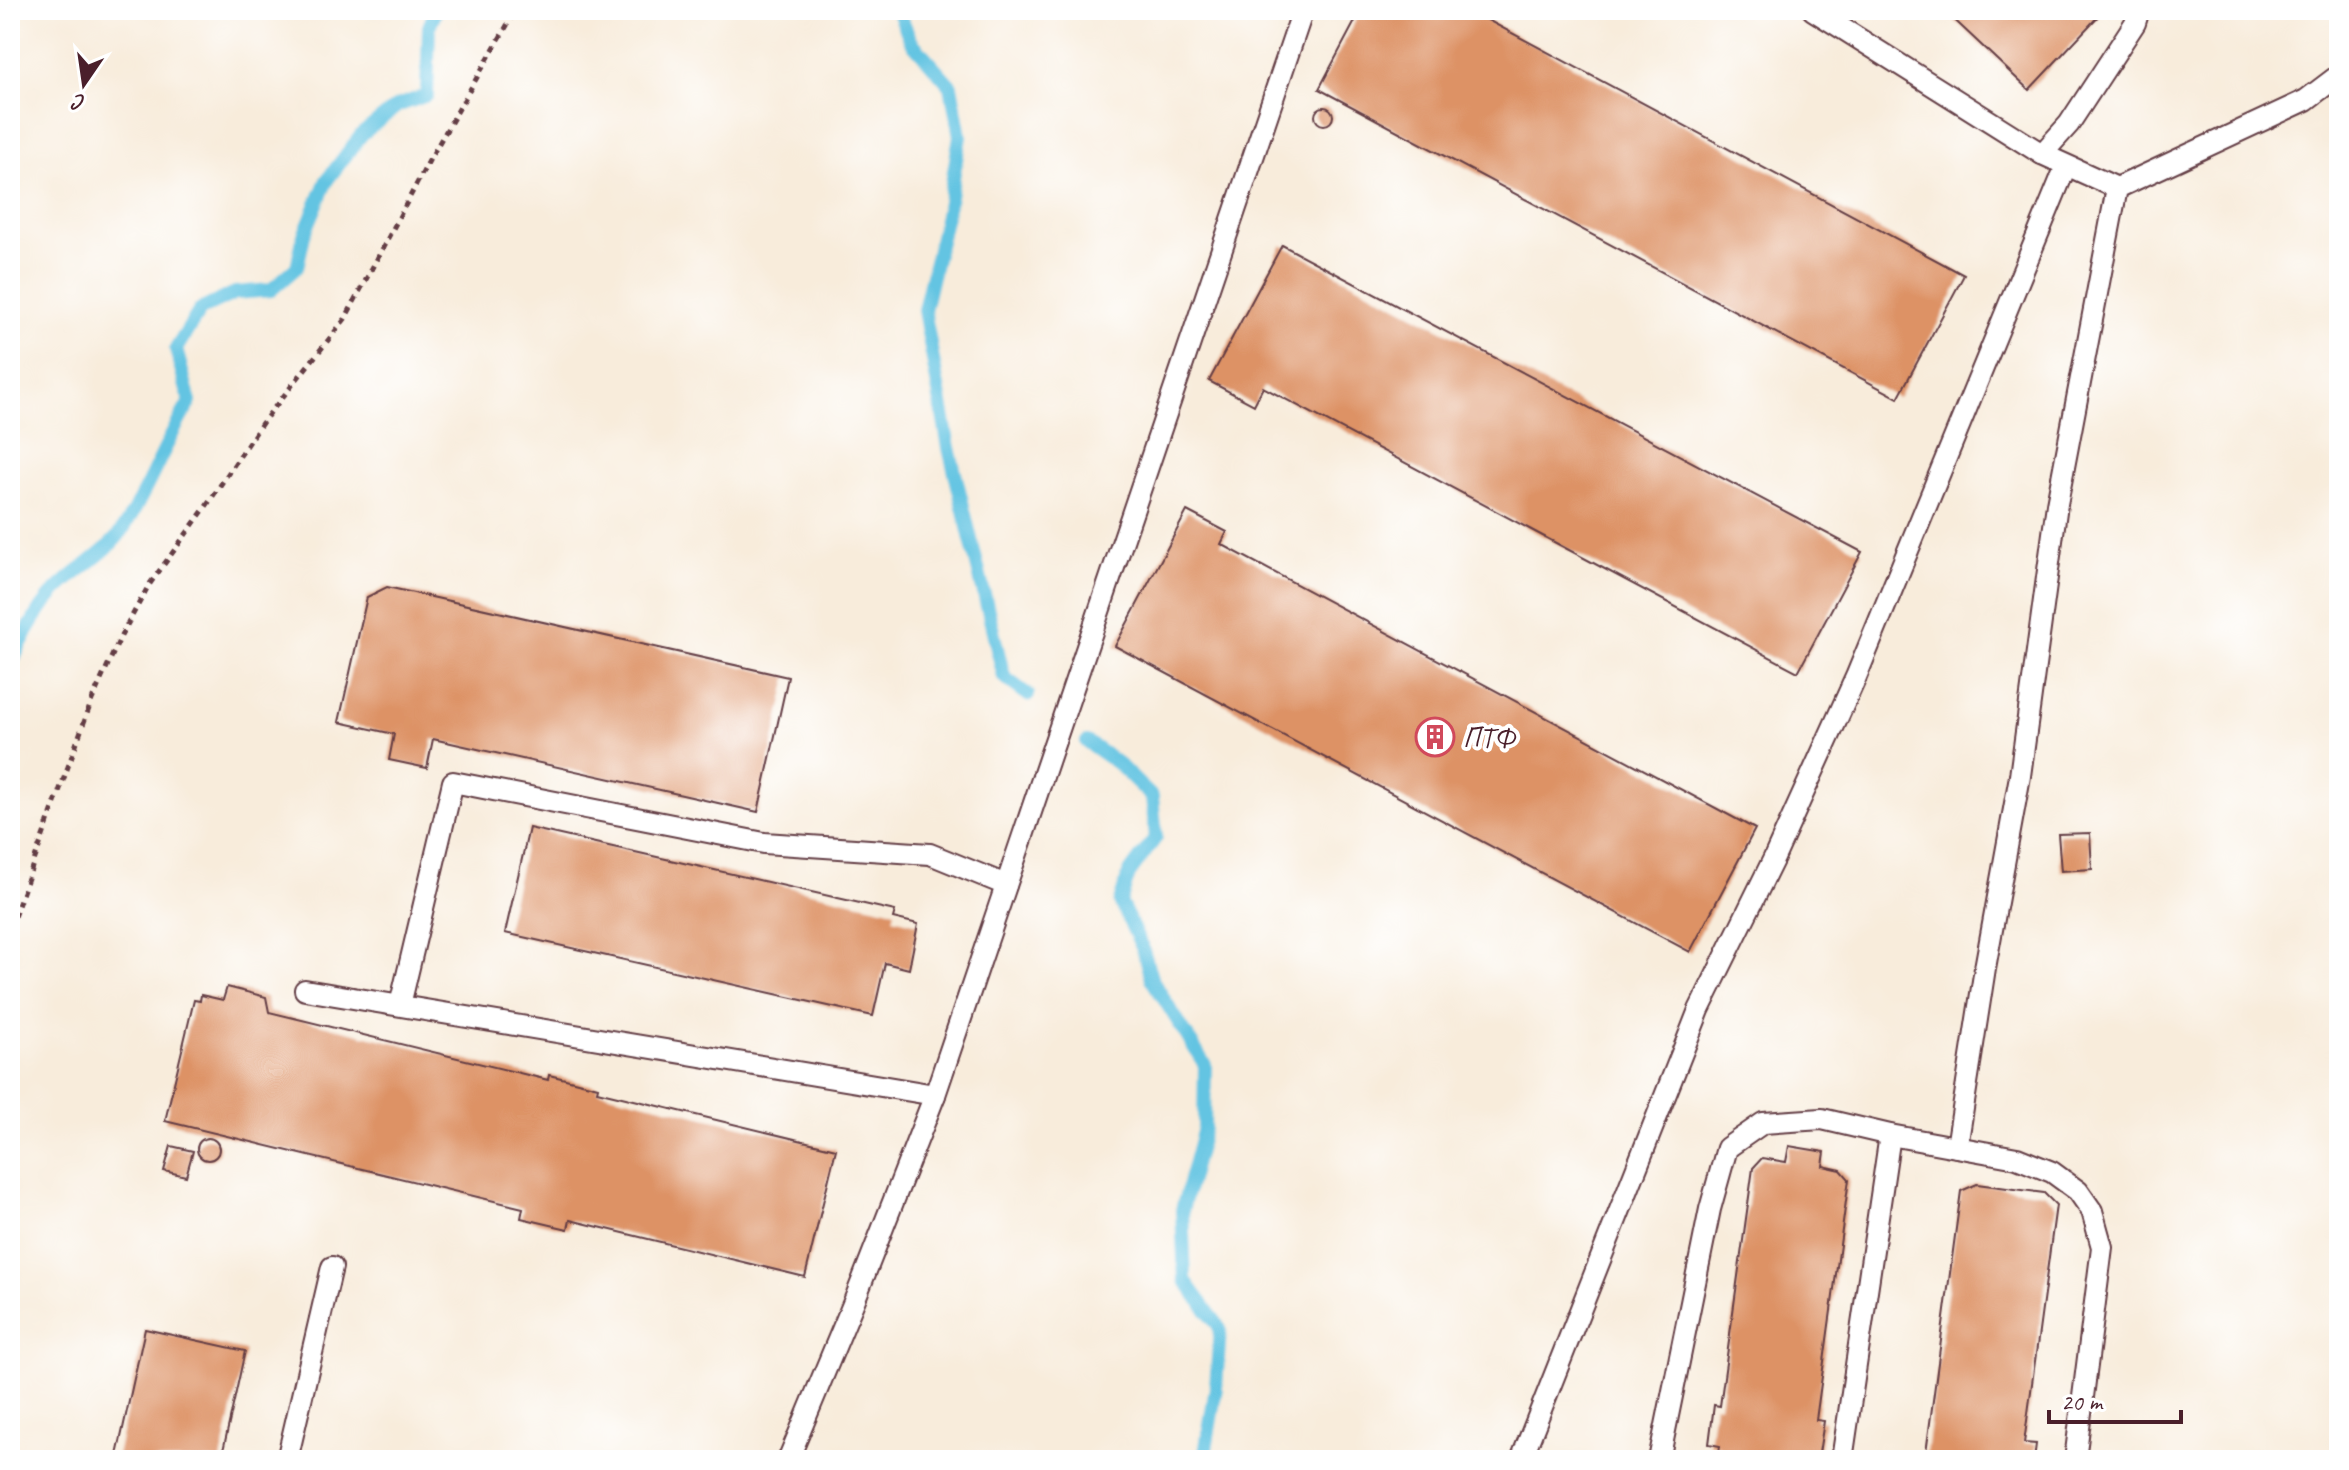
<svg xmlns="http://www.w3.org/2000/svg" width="2349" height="1470" font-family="Caveat,sans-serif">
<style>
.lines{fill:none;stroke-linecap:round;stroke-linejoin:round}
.stream{stroke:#64c4e2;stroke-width:14}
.building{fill:#dd9265}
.service-casing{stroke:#643e45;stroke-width:24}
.path{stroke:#643e45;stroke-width:5;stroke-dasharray:6 6;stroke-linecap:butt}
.service{stroke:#fff;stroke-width:20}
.labels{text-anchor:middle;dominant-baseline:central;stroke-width:8;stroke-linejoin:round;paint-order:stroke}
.poi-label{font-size:28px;fill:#4a1f2b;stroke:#fff;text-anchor:start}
</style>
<rect width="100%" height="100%" fill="#fff"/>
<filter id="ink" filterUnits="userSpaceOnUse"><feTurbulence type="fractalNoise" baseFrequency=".0125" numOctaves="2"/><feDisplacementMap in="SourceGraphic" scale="16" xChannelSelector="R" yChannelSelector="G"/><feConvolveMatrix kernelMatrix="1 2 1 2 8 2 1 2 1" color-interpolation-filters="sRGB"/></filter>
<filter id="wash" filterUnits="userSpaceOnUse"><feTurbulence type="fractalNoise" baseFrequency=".006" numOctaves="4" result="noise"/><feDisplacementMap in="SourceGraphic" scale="32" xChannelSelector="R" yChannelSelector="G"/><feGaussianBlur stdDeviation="1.8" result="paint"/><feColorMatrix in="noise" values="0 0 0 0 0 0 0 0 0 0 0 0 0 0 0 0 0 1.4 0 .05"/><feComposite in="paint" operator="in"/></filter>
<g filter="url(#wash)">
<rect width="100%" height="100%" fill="#f8ecdb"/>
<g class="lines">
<g class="stream">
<polyline points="898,10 911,41 951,86 960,136 949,202 924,310 949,448 1004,677 1028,695"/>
<path d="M 10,667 C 20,643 36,613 53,594 C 72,572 105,555 121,532 C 148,491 164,444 190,402 L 176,349 L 200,310 L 235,293 L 271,290 L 297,267 L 304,235 L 327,180 L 362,134 L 397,106 L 427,95 L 429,27 L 436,10"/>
<polyline points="1087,742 1117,763 1152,797 1156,837 1129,874 1120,902 1142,947 1151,978 1205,1065 1204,1128 1182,1210 1185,1280 1220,1328 1216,1388 1204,1460"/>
</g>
</g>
<g id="blocks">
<g class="building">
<polygon points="1361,10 1469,10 1964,275 1898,398 1319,89"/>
<polygon points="1944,10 2104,10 2029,90"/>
<circle cx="1324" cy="116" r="9"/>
<polygon points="1282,245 1862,552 1798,672 1263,387 1254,405 1209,381"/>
<polygon points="1187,511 1227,532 1221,544 1755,829 1690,952 1115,646"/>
<polygon points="387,587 788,677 758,812 433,739 427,768 389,760 394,734 339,722 367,597"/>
<polygon points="529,828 895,911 893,918 918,924 909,969 885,963 873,1016 505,933"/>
<polygon points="2090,833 2092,869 2061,871 2058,834"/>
<polygon points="227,987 266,997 269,1012 548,1080 549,1075 598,1087 597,1091 836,1149 805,1277 570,1220 568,1229 521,1218 523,1208 165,1121 194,1000 200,1001 201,995 223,1000"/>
<circle cx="208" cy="1149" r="11"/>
<polygon points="171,1146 193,1151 186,1176 164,1171"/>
<polygon points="1789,1146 1825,1152 1823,1166 1841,1170 1849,1179 1816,1420 1824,1421 1818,1460 1718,1460 1720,1446 1709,1444 1714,1405 1720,1406 1753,1168 1762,1158 1786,1162"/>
<polygon points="1977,1184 2044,1193 2056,1205 2024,1443 2036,1444 2034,1460 1925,1460 1961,1191"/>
<polygon points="145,1329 245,1351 221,1460 116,1460"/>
</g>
</g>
</g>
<g filter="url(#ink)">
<use href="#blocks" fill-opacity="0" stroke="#643e45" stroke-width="2"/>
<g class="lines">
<g class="service-casing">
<g id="service">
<polyline points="1813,10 2042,154 2117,188"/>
<polyline points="2042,154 2069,124 2135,23 2139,10"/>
<polyline points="305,990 935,1095"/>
<polyline points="400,1005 453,782 764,843 930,854 1006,885"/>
<polyline points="1957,1147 1985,968 2020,776 2057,504 2117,188 2306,100 2339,75"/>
<polyline points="287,1460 332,1267"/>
<polyline points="788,1460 855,1299 935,1095 1303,10"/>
<polyline points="1521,1460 1699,1010 1774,858 1856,677 2066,166"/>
<polyline points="1659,1460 1710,1209 1727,1148 1763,1123 1822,1119 1890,1135 2017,1158 2052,1172 2078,1191 2092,1211 2102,1247 2075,1460"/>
<polyline points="1842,1460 1890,1135"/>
</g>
</g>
<polyline class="path" points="10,928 92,700 121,636 149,585 205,508 262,423 345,319 431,157 516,10"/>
<use href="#service" class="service"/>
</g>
</g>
<defs>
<g id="building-ring" transform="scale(2)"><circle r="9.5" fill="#fff" stroke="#d1495b" stroke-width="1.5"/><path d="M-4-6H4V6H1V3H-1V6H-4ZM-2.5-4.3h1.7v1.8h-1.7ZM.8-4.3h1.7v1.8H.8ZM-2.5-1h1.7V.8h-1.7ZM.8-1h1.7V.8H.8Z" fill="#d1495b"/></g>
</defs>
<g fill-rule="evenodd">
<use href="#building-ring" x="1435" y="737"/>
</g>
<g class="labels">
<g class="poi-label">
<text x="1463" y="737">ПТФ</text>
</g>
</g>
<rect width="2349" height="1470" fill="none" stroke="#fff" stroke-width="40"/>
<g transform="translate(84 84) rotate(193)" stroke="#ffffff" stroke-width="6" paint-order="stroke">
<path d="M0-6L14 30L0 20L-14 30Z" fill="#4a1f2b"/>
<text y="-12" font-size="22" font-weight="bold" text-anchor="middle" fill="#4a1f2b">С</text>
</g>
<path d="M2049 1410v12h132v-12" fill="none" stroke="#4a1f2b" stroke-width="4"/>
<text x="2061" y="1410" font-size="24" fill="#4a1f2b" stroke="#ffffff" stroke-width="6" paint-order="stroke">20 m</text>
</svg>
